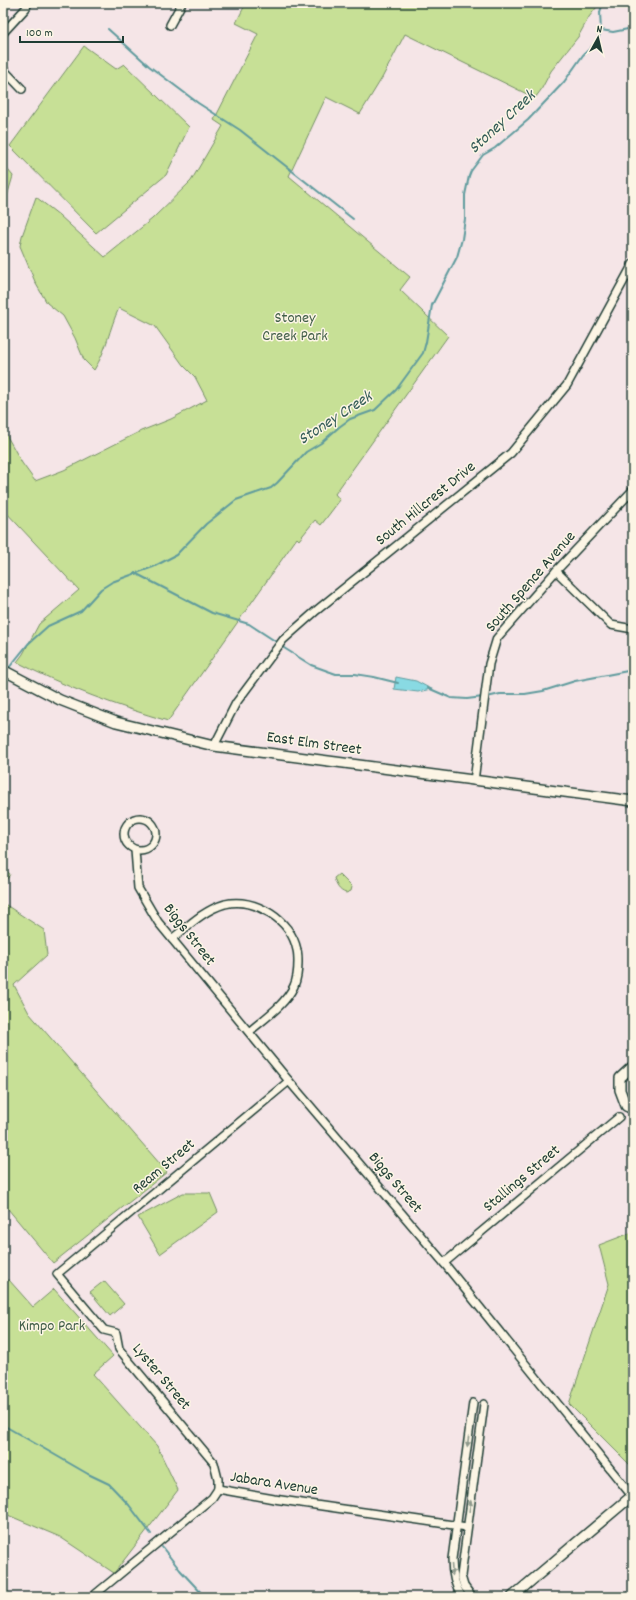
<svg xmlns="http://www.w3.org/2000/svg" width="636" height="1600" font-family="Dekko,sans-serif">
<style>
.green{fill:#c7e096;stroke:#738e65}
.water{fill:#89dae3;stroke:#5f9b9d}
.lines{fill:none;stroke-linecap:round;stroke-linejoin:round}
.stream{stroke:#5f9b9d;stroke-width:2}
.minor-casing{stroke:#1f3d34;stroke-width:10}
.tertiary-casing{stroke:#1f3d34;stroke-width:12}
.minor{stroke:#fcf5e5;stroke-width:7}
.tertiary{stroke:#fcf5e5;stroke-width:9}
.oneway{fill:#8e998c}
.labels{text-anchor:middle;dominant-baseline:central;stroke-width:3;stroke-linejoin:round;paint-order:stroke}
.park-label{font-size:16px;fill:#415e48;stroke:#fcf5e5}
.street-label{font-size:16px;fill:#1f3d34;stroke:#fcf5e5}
.water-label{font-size:17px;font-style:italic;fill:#345c57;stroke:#fcf5e5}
</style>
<rect width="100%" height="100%" fill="#f5e5e7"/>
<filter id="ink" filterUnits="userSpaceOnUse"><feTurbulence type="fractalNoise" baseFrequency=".025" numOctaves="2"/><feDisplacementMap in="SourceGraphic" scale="8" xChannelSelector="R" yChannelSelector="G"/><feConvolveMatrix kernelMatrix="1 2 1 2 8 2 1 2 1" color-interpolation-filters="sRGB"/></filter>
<g filter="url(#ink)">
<g class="green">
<path d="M 246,3 L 600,3 L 589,17 L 578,37 L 551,71 L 541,90 L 535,98 L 405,34 L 382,78 L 360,114 L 326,97 L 289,176 L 410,277 L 400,290 L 448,336 L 335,494 L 340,500 L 321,525 L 315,520 L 299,540 L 297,538 L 168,721 C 116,706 65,687 17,662 L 23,654 L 39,624 L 79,590 L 3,509 L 3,429 L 22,463 L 35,481 L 64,470 L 141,431 L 171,419 L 207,400 L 195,377 L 183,365 L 155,326 L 119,308 C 109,329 107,350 94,370 L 84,360 L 75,338 L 63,316 L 47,303 L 36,284 L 20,246 L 22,236 L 36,197 L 59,215 L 105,257 L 152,219 L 191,181 L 223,126 L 214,120 L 258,34 L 236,23 Z"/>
<polygon points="84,46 116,69 124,64 189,127 166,175 96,233 10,146"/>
<polygon points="3,164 13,176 3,210"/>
<polygon points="3,868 10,874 3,886"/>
<path d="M 339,874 L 352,887 L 351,891 L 346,893 C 339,891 336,885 334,878 Z"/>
<polygon points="3,903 44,930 47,955 14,985 29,1013 167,1172 53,1263 3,1203"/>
<polygon points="183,1193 210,1193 218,1212 160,1254 138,1217"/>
<polygon points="633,1232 633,1468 569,1404 609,1284 599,1245"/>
<polygon points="9,1280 33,1307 54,1289 113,1356 93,1374 157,1446 178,1490 114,1573 60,1537 3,1513 3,1281"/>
<polygon points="104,1281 124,1304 110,1316 90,1292"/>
</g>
<polygon class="water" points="396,677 416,681 431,689 418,692 394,689"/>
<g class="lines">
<g class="stream">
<polyline points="108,29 149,66 198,103 240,130 353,219"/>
<polyline points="601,30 613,32 633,28"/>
<polyline points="135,573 212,613 249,624 275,641"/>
<polyline points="284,648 311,665 336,674 355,674 374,677 398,683"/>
<polyline points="8,669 28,644 48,626 81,611 101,589 112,582 153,567 176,555 206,524 236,500 271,488 277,483 306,452 321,443 339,427 350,419 375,410 396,390 423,353 426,342 432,305 457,257 462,239 465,219 465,195 469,176 471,171 483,155 495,148 528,120 564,82 583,55 596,43 601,31 600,12 603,3"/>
<polyline points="428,688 451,698 467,699 483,697"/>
<polyline points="487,697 500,694 525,694 543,691 575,681 633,670"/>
<polyline points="3,1425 88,1474 109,1484 129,1505 151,1534"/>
<polyline points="162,1547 180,1570 205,1597"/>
</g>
<g class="minor-casing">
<g id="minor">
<polyline points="170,25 182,3"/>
<polyline points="3,33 26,8 28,3"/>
<polyline points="3,69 22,89"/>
<polyline points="556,571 611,625 633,629"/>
<polyline points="214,746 236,703 283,640 317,610 511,453 567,385 633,264"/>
<polyline points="474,781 489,664 497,638 556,571 633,490"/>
<circle cx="140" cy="834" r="16"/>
<polyline points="135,850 138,888 158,922 289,1081 444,1263 632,1496"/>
<path d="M 172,939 C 188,926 204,910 225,904 C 255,897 291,920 297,950 C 298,954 298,958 298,962 C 298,970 297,979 294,986 C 285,1005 265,1018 250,1031"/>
<polyline points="444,1263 619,1117"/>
<polyline points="218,1489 218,1479 214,1463 119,1349 116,1333 104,1330 57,1274 289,1081"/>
<polyline points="218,1489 274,1499 467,1527"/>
<polyline points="92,1597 212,1498 218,1489"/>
<path d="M 462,1597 C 454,1585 452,1573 452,1559 L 473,1403"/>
<polyline points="472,1597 464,1586 461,1576 484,1404"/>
</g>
</g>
<g class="tertiary-casing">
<g id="tertiary">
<polyline points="3,670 60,700 116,722 214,746 633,801"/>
<polyline points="633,1066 620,1078 620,1090 626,1106 633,1109"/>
<polyline points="512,1597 633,1495"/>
</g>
</g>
<use href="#minor" class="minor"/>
<use href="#tertiary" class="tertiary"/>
</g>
<defs><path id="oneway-solid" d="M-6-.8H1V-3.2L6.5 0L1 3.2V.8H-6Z"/></defs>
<g class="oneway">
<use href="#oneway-solid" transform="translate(468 1441) rotate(98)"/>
<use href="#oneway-solid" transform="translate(470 1506) rotate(-82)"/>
<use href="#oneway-solid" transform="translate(452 1570) rotate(85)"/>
</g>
</g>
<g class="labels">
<g class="park-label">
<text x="295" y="318">Stoney<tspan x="295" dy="18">Creek Park</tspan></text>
<text x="52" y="1326">Kimpo Park</text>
</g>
<g class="street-label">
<text transform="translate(426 504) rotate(-39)">South Hillcrest Drive</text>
<text transform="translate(531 582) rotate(-49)">South Spence Avenue</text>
<text transform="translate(314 744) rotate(8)">East Elm Street</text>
<text transform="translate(189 935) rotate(52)">Biggs Street</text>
<text transform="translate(164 1167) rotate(-40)">Ream Street</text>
<text transform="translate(522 1179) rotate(-40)">Stallings Street</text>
<text transform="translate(395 1183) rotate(50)">Biggs Street</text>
<text transform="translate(161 1377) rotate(50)">Lyster Street</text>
<text transform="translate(274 1484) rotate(9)">Jabara Avenue</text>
</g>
<g class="water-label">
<text transform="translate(503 123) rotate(-43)">Stoney Creek</text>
<text transform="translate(336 419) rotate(-33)">Stoney Creek</text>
</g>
</g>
<rect width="636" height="1600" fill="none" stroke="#fcf5e5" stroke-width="16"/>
<rect x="8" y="8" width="620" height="1584" fill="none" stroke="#1f3d34" stroke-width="1.5" filter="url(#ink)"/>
<g transform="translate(598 38) rotate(8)" stroke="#fcf5e5" stroke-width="3" paint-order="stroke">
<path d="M0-3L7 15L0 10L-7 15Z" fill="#1f3d34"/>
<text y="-6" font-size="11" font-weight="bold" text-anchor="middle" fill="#1f3d34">N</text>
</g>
<path d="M20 36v6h103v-6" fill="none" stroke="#1f3d34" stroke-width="2"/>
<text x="26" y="36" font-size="12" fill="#1f3d34" stroke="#fcf5e5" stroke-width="3" paint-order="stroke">100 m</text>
</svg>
